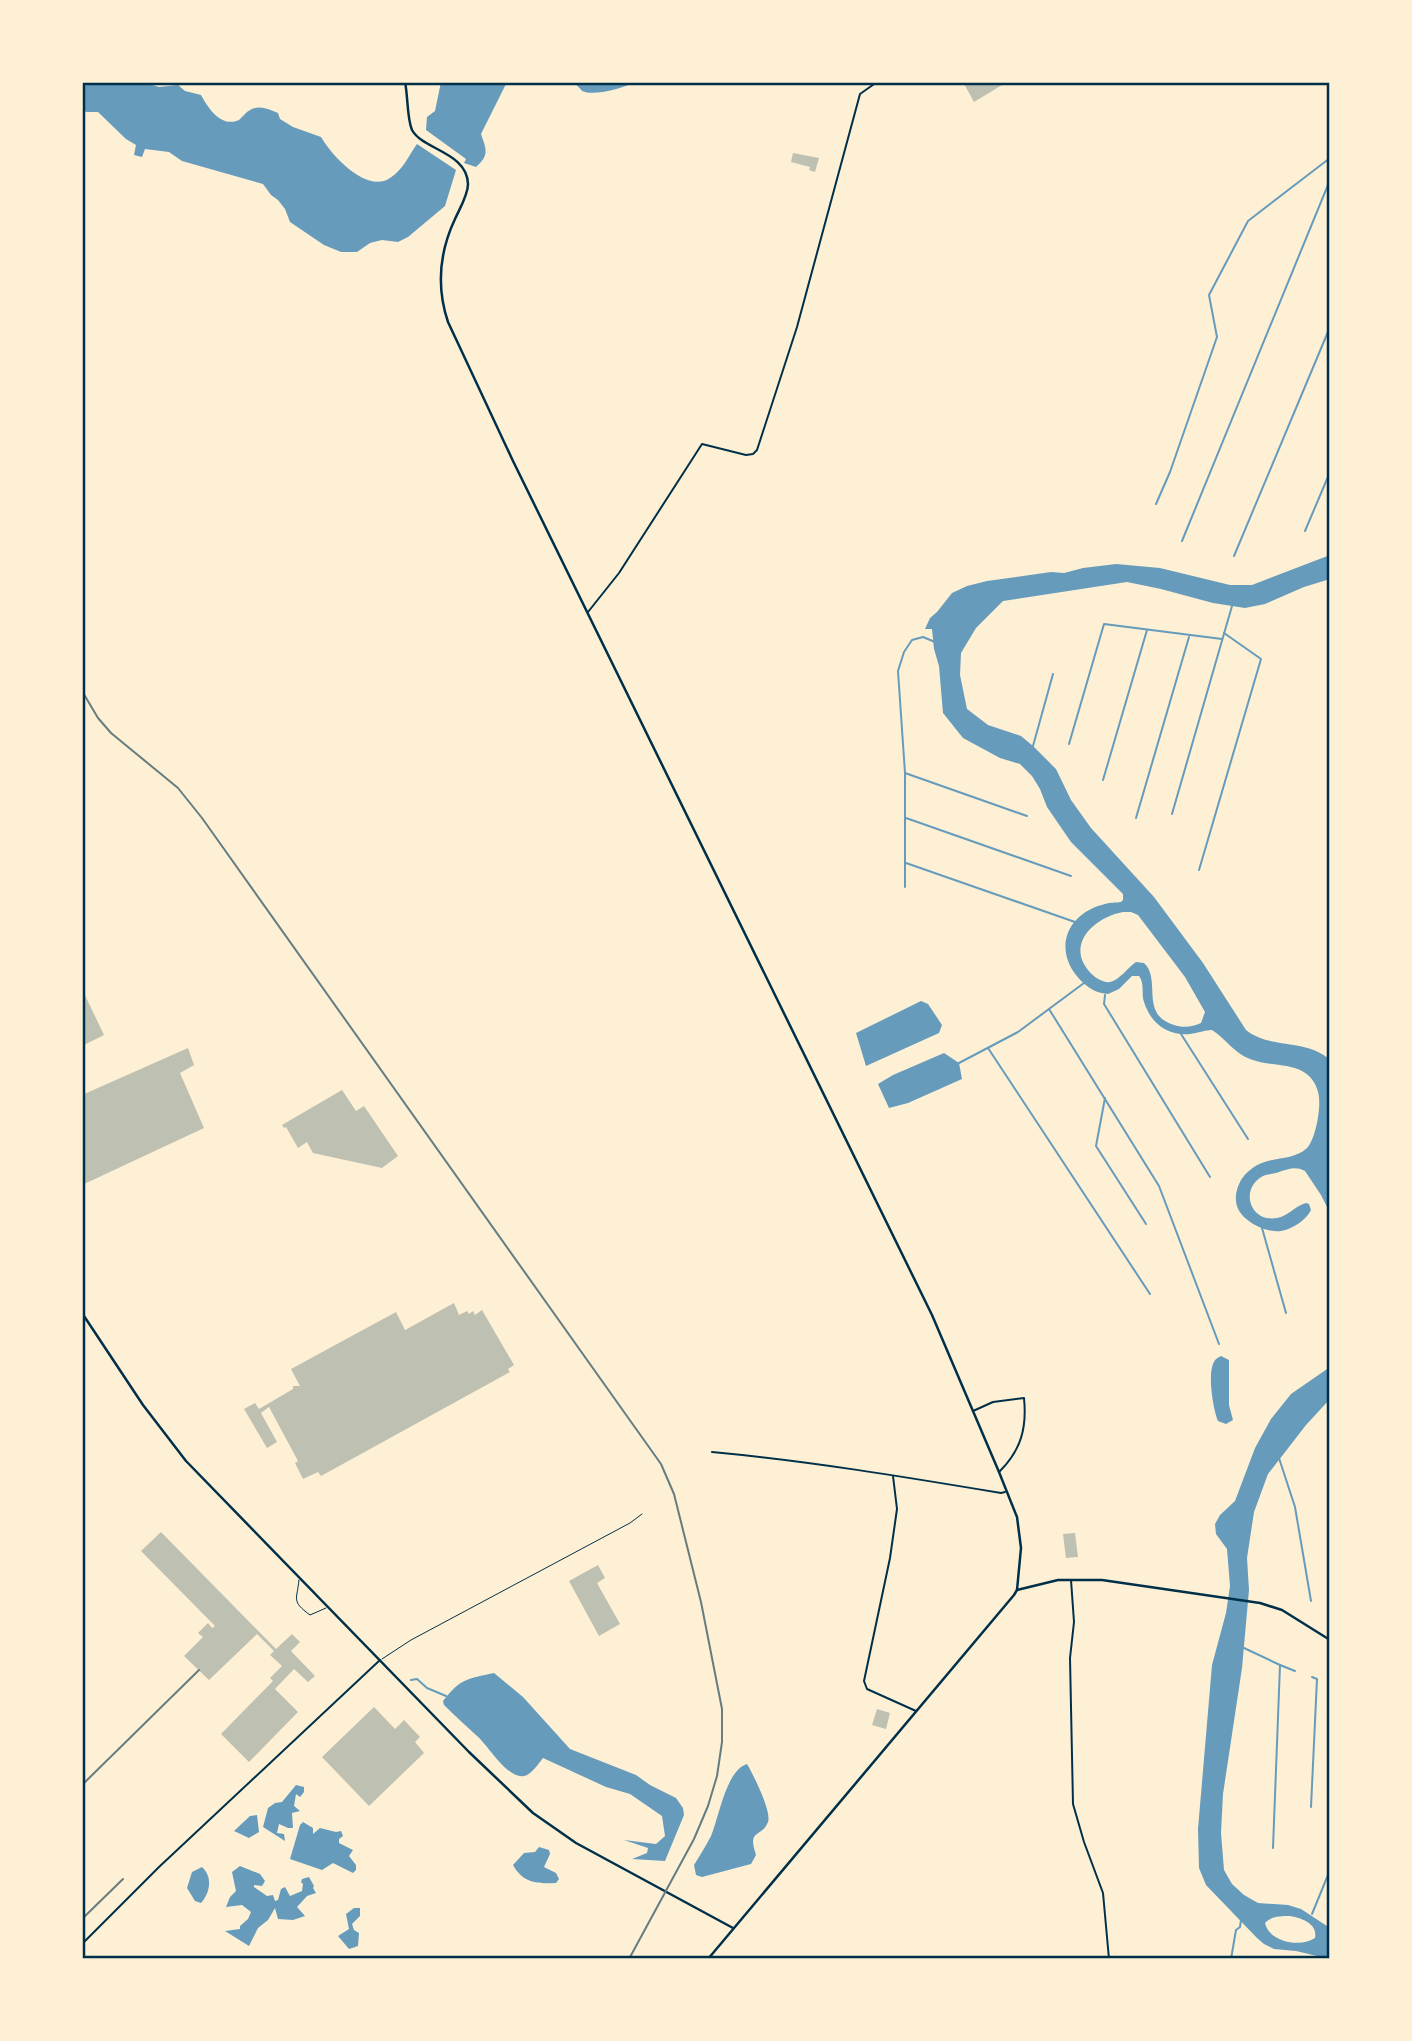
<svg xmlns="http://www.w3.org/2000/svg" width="1412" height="2041" font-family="Montserrat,sans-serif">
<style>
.water{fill:#669bbc;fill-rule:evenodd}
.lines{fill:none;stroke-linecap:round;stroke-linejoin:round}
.stream{stroke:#669bbc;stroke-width:2}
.building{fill:#bec0b2}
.service{stroke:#003049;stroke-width:1}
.minor{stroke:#003049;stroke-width:2}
.tertiary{stroke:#003049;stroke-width:2.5}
.secondary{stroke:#003049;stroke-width:2.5}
.rail{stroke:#657d81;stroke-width:2}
.neatline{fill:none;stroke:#003049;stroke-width:2.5}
</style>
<rect width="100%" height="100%" fill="#fdf0d5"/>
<g class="water">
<path d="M 82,82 L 143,82 L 159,87 L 178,85 L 185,91 L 201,95 C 208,108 221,128 239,120 C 240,119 246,113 247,112 C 257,104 267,108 278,113 L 280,119 L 293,127 L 321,137 C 332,156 367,194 390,178 C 403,170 409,155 417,144 L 456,170 L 445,206 L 408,237 L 398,242 L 382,240 L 370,243 L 357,252 L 341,252 L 324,245 L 290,222 L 285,209 L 278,200 L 271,195 L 263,184 L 182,161 L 169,152 L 145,149 L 142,157 L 134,155 L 136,145 L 126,139 L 98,112 L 86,112 L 82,108 Z"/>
<path d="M 441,82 L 507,82 L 481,134 C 486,149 490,155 476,167 L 464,163 L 466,159 L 426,130 L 427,117 L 435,111 Z"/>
<path d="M 574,82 L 637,82 C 624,87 595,97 582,91 C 582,90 574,83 574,82 Z"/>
<path d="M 1330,555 L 1330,579 L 1304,587 L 1265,604 L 1245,608 L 1213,603 L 1161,589 L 1127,582 L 1003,601 L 976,628 L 961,653 L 960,675 L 967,709 L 988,725 L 1021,736 L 1033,746 L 1056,769 L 1071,800 L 1091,828 L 1154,897 L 1203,963 L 1246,1030 C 1271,1050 1307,1038 1330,1060 L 1330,1213 L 1321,1195 L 1305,1171 C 1295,1166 1289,1169 1279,1172 C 1274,1174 1267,1174 1263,1176 C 1239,1189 1250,1223 1277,1218 C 1288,1216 1295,1206 1306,1203 L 1309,1204 L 1311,1210 C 1306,1220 1293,1229 1281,1231 C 1264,1233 1237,1219 1236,1201 C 1235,1193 1238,1186 1241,1180 C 1261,1151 1289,1165 1307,1148 C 1316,1139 1322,1104 1318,1092 C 1316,1083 1310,1075 1302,1071 C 1287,1063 1267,1066 1250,1059 C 1234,1053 1226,1039 1212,1030 C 1205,1030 1198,1033 1190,1034 C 1168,1036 1151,1024 1144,1002 C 1141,993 1145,984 1139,976 L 1132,976 L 1119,989 L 1108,994 C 1094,993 1085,986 1076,975 C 1053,945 1070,912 1105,904 C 1110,902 1116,903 1121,902 L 1123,900 L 1123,894 L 1071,842 L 1047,807 L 1040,789 L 1032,776 L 1020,764 L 1000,758 L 963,738 L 943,713 L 939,666 L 934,649 L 932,629 L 925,629 L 930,618 L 937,612 L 952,593 L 967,586 L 987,581 L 1051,572 L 1064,573 L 1083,568 L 1116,564 L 1160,568 L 1230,585 L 1252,585 ZM 1123,912 L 1131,912 L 1138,915 L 1185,977 L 1205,1012 L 1201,1023 C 1193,1027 1183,1028 1174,1025 C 1139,1014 1162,980 1144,963 L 1136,962 C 1128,967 1120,980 1110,982 C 1105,983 1100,980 1095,977 C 1062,949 1091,918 1123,912 Z"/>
<polygon points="921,1001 928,1004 942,1025 939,1033 866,1066 856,1033"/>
<polygon points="944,1053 959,1063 962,1079 908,1103 889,1108 878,1084 893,1075"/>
<path d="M 1221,1356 L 1229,1360 L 1229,1405 L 1233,1420 L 1226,1424 L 1218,1421 C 1213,1409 1208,1376 1213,1364 C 1215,1359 1217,1358 1221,1356 Z"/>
<path d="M 1330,1367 L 1330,1399 L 1306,1425 L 1268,1474 L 1254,1512 L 1247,1558 L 1249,1590 L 1242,1668 L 1223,1794 L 1221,1833 L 1224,1870 L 1232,1884 L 1244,1895 L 1258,1903 L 1288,1905 L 1301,1909 L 1330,1928 L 1330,1959 L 1296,1951 L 1274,1949 L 1264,1944 L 1257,1938 L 1206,1885 L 1199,1868 L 1198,1829 L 1212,1665 L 1226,1613 L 1230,1586 L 1227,1549 L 1216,1534 L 1215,1524 L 1220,1515 L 1235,1501 L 1255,1448 L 1271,1419 L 1291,1394 ZM 1290,1916 C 1302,1918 1318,1924 1315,1938 C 1301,1948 1269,1942 1265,1923 C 1271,1916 1281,1916 1290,1916 Z"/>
<path d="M 494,1673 L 523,1697 L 570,1749 L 636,1775 L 650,1785 L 676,1798 L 683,1808 L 684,1815 L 665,1861 L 632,1859 L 647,1853 L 648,1848 L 624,1840 L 656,1844 L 665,1836 L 662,1816 L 630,1794 L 606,1787 L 543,1758 C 539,1763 531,1775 524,1776 C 507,1779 488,1745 476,1735 C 465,1725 454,1715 444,1705 L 443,1701 C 461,1678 467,1679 494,1673 Z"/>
<path d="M 747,1764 C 753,1774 772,1812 768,1822 C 761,1839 747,1828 756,1855 L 751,1864 L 702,1877 L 696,1875 L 694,1865 C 700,1855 706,1846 711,1836 C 719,1818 726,1770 747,1764 Z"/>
<polygon points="296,1785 304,1787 304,1792 300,1797 296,1794 294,1806 300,1811 292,1813 293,1828 288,1828 279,1824 277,1833 284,1834 285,1841 263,1827 268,1808 275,1803 282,1802"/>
<polygon points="257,1815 259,1832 249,1838 234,1831 250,1816"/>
<polygon points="303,1822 313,1828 313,1834 320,1828 336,1832 341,1831 343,1836 339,1839 339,1843 353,1850 349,1856 356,1865 356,1870 353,1873 333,1863 322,1870 290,1859 300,1825"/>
<path d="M 539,1847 L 549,1850 L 550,1854 L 544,1867 L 556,1873 L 559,1879 L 556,1883 C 537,1884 523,1883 513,1865 L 524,1853 L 535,1852 Z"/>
<polygon points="240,1866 260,1874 265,1881 262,1886 254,1885 254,1887 267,1896 273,1895 275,1901 278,1900 281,1889 285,1887 290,1896 302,1891 303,1884 301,1882 302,1879 309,1877 314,1886 313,1888 316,1893 307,1896 297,1907 305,1916 293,1920 278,1919 275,1908 268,1920 258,1928 249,1946 225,1931 240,1929 240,1926 248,1919 251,1912 242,1905 226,1907 230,1897 236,1891 232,1872"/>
<path d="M 202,1867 C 213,1877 210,1893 201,1903 L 195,1901 L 187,1888 L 192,1872 Z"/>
<polygon points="354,1908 360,1908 360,1916 352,1924 354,1930 359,1933 358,1946 349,1949 338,1936 349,1929 346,1914"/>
</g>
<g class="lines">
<g class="stream">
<polyline points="1156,504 1170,472 1217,337 1209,295 1248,221 1330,158"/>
<polyline points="1305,531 1330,472"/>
<polyline points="1182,541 1330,180"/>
<polyline points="1234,556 1330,327"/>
<polyline points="1069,744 1104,624 1222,639"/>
<polyline points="1033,746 1053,674"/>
<polyline points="905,773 1027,816"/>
<polyline points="1103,780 1147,630"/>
<polyline points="1172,814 1232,606"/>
<polyline points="906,818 1071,876"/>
<polyline points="1136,818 1189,637"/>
<polyline points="906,863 1075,922"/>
<polyline points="1199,870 1261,659 1224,633"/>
<polyline points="905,887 905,773 898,671 904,652 912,640 923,637 935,642"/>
<polyline points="1105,995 1104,1004 1210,1177"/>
<polyline points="1049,1009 1159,1186 1219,1344"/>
<polyline points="1181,1034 1248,1139"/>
<polyline points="988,1048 1150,1294"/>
<polyline points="959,1063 1018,1032 1084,983"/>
<polyline points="1105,1098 1096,1146 1146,1224"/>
<polyline points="1262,1228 1286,1313"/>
<polyline points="1279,1458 1295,1507 1311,1601"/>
<polyline points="1244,1648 1280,1665 1273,1848"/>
<polyline points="1280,1665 1295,1671"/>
<polyline points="411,1680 417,1679 427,1688 446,1696"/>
<polyline points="1311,1807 1317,1679 1312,1677"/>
<polyline points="1312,1914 1330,1870"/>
<polyline points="1231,1959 1236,1930 1240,1927 1241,1920"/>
</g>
</g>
<g class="building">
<polygon points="963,82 1007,82 974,102"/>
<polygon points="793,153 819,158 815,172 809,170 810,167 791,162"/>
<polygon points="82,989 104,1035 82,1046"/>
<polygon points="188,1048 194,1065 180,1073 204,1128 82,1185 82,1095"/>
<polygon points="342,1090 356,1111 364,1106 398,1156 382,1168 313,1153 307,1142 298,1148 286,1127 284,1128 282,1125"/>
<polygon points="454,1303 459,1315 467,1311 469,1314 473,1311 475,1315 482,1310 514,1365 508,1369 510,1372 321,1476 318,1472 303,1479 295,1463 298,1461 269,1407 261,1413 277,1442 267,1448 244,1409 255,1403 259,1409 293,1389 293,1386 300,1386 291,1369 396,1312 405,1330"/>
<polygon points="161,1532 276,1649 292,1634 300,1642 291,1651 315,1676 308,1682 294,1669 275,1689 298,1712 249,1762 221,1734 273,1681 270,1678 282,1666 270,1655 274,1651 257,1634 209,1680 184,1656 203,1637 198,1633 208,1623 212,1628 215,1626 141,1551"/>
<polygon points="1075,1533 1078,1557 1066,1558 1063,1534"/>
<polygon points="598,1565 605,1578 597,1583 620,1624 599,1636 569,1581"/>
<polygon points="374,1707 395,1729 404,1720 420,1737 415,1742 424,1753 369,1806 322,1757"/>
<polygon points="877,1709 890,1713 886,1729 872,1725"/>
</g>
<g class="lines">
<g class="service">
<path d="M 299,1580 C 297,1600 291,1601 310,1615 L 326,1608"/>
<polyline points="382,1659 411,1640 630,1523 642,1514"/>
</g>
<g class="minor">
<polyline points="396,82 401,82"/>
<polyline points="588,612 619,573 702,444 746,455 753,454 757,450 797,327 860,94 877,82"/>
<path d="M 973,1411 L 993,1402 L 1024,1398 C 1027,1428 1021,1450 1000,1471"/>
<path d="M 712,1452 C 809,1461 905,1477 1001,1493 L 1005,1492"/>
<polyline points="893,1476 897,1509 890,1558 864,1681 867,1689 916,1711"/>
<polyline points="1071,1580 1074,1622 1070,1658 1073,1804 1084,1842 1103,1893 1109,1959"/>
<polyline points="82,1944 159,1867 380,1660"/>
</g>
<polyline class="tertiary" points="1017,1590 1058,1580 1102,1580 1260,1603 1282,1610 1330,1640"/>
<g class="secondary">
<path d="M 405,82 C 408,96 407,119 412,130 C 423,150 467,152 468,184 C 468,195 460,208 455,219 C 439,253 436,286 448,322 L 513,461 L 932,1315 L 999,1472 L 1017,1517 L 1021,1548 L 1017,1590 L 1014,1595 L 708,1959"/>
<polyline points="82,1313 143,1405 186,1461 469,1752 533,1813 576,1843 733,1928"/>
</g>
<g class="rail">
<polyline points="82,691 98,718 111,733 178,788 202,818 661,1464 674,1494 701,1602 722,1709 722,1742 717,1776 708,1806 694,1839 629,1959"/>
<polyline points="82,1785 199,1670"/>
<polyline points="82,1919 123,1879"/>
</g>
</g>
<rect width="1412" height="2041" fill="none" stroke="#fdf0d5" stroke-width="168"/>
<rect x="84" y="84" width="1244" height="1873" class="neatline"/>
</svg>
